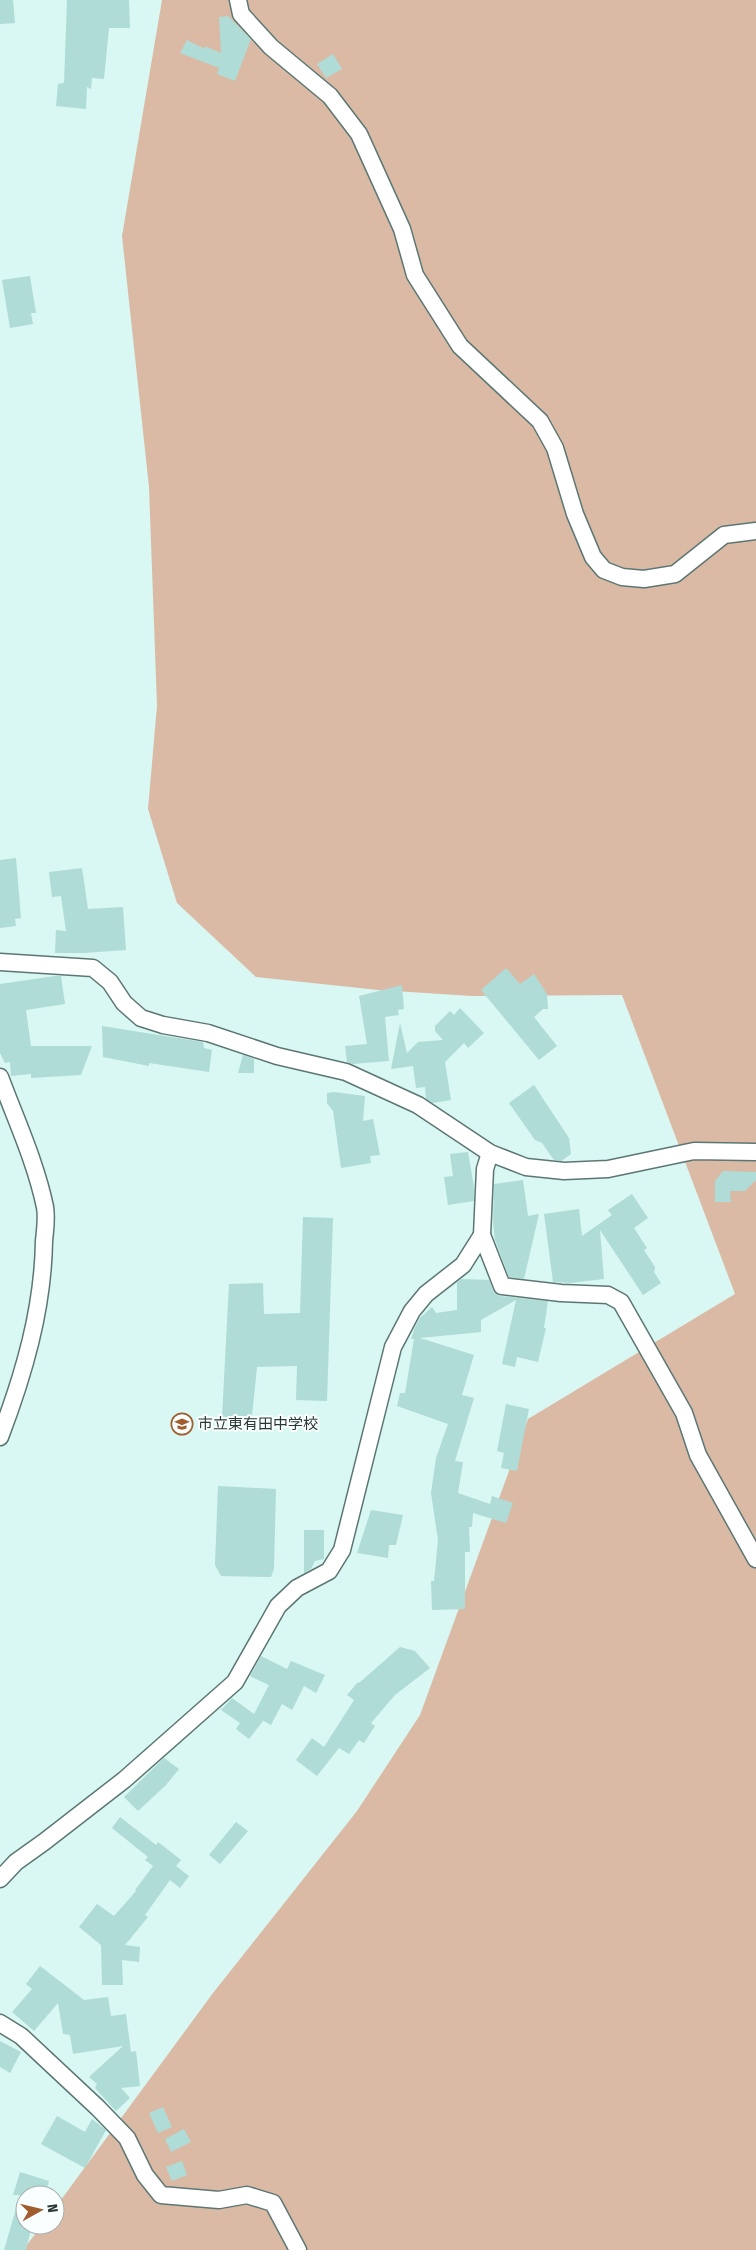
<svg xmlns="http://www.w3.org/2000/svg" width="756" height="2250" font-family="'Fira Sans Condensed','Noto Sans JP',sans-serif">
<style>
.forest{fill:#dbbaa5}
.building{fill:#afdcd6}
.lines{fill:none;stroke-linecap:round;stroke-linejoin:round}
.street-casing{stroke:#5c7773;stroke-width:19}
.street{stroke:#fff;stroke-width:16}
.labels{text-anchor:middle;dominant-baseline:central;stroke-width:4;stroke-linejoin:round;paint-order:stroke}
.poi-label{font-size:15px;fill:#2b3735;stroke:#f9fffe;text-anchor:start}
</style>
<rect width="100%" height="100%" fill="#d9f7f3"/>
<polygon class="forest" points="162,0 756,0 756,2250 23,2250 42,2225 55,2225 55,2208 213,1993 357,1811 420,1715 528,1419 735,1294 622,995 472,996 378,990 256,977 177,903 148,809 157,706 149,487 122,236"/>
<g class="building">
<polygon points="0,0 13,0 15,23 0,24"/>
<polygon points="67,0 129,0 130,28 109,28 104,79 92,78 91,89 87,87 86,109 56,106 58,84 64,83"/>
<polygon points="228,16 251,39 235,81 217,74 219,68 180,53 187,40 205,49 205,46 221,53 219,17"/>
<polygon points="333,54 342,69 326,78 317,64"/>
<polygon points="30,276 36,313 31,313 33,324 10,328 2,280"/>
<polygon points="16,858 21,918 15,919 16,926 0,928 0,860"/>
<polygon points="82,868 88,909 123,907 126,950 84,953 55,953 56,930 66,931 61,896 52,897 49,872"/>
<polygon points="506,968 520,984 534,974 547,994 548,1009 543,1009 534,1017 557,1046 539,1060 481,990"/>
<polygon points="55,976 61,976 65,1004 26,1010 31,1046 92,1046 81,1075 31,1078 31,1074 11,1076 10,1062 5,1063 0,1053 0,984"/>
<polygon points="402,985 404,1009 398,1010 399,1015 385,1017 389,1061 353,1064 347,1062 345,1046 367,1044 359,996"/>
<polygon points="460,1008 484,1033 468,1048 464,1043 445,1062 451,1100 433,1103 426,1099 425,1087 416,1088 413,1066 391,1069 400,1023 407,1053 418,1042 443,1040 435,1031 435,1026 450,1011 454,1015"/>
<polygon points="102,1026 203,1042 204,1048 212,1050 209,1072 149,1063 149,1066 103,1057"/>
<polygon points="243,1055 254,1059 254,1073 238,1073"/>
<polygon points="534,1085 569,1138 571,1154 561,1161 554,1160 542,1143 535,1140 509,1103"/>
<polygon points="334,1092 365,1096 363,1121 373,1119 380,1155 370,1156 371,1163 341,1168 333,1111 327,1103 327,1093"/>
<polygon points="468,1152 474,1187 474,1201 448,1205 444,1177 453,1176 450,1154"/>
<polygon points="723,1171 756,1172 756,1180 745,1191 730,1191 731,1202 715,1202 715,1181"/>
<polygon points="523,1180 528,1216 539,1214 524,1279 509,1277 495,1240 493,1223 494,1184"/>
<polygon points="632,1194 648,1218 634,1228 647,1248 644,1250 655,1267 654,1272 661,1283 643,1295 600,1230 604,1279 570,1283 553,1282 544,1214 579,1209 582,1236 612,1215 608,1210"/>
<polygon points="303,1217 333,1218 327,1401 296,1400 297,1366 257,1367 252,1416 222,1417 229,1284 263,1283 264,1314 300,1313"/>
<polygon points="462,1279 489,1280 493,1290 500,1296 548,1301 544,1328 546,1328 538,1362 517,1357 515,1367 502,1364 516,1300 481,1320 481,1332 420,1338 474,1355 462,1395 474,1398 455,1461 463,1462 458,1493 490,1504 492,1496 513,1503 506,1523 473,1513 472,1527 469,1527 470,1552 465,1552 465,1609 432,1610 431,1581 434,1581 438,1540 431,1493 436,1458 448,1424 397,1406 400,1393 405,1393 414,1339 411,1339 415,1327 420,1318 432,1307 436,1313 457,1310 457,1282"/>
<polygon points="506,1404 529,1409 517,1471 501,1468 504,1453 497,1451"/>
<polygon points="218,1486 276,1489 274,1569 271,1577 221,1576 215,1565"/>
<polygon points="371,1510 403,1515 396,1545 389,1545 388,1558 357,1553"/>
<polygon points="304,1530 324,1530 324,1559 315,1561 311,1569 304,1573"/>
<polygon points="400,1647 415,1651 430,1668 395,1695 371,1723 375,1726 364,1743 359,1740 349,1754 339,1748 317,1776 296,1760 312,1738 324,1747 354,1700 347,1695 358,1682 359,1683"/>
<polygon points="261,1656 287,1669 291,1661 325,1675 316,1693 304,1686 292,1710 282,1704 271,1725 258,1718 263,1721 249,1739 236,1729 240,1723 221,1710 232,1698 254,1714 269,1685 250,1676"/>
<polygon points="164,1758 179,1769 166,1785 138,1811 124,1797"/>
<polygon points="120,1817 156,1845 158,1842 181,1860 176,1866 189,1876 180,1888 170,1880 145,1915 148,1917 125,1945 140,1947 139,1962 122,1960 123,1985 102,1985 101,1945 79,1927 97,1904 114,1916 136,1891 135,1890 153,1866 145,1860 148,1857 112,1828"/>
<polygon points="236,1822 248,1831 220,1864 209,1855"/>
<polygon points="40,1966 84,2000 108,1997 111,2016 126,2014 131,2052 136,2051 140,2086 121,2088 130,2098 116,2111 95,2088 97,2084 89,2077 123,2046 73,2054 70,2035 63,2034 58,2003 34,2031 12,2012 32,1989 26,1984"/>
<polygon points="0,2041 21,2052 10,2073 0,2067"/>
<polygon points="163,2107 172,2127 158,2133 149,2113"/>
<polygon points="57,2116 85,2132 92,2119 106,2130 85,2168 41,2144"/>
<polygon points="184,2129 191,2142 171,2152 165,2139"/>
<polygon points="182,2161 187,2175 172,2181 166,2167"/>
<polygon points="20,2172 49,2181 45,2195 25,2195 25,2225 32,2225 26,2250 4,2250 20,2195 13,2195"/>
</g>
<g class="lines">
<g class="street-casing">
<g id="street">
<polyline points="238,0 241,14 271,47 330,96 359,134 402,229 415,275 460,346 540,421 555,448 575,514 593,557 604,570 622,577 644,579 675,574 724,535 756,531"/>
<polyline points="0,962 93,968 110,982 124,1003 141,1018 163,1025 208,1033 277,1056 346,1072 418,1105 490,1153 526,1167 564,1171 608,1169 694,1151 756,1152"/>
<path d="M 0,1077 C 16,1120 36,1163 45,1207 C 47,1218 45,1230 44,1241 C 43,1309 24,1374 0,1437"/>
<polyline points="490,1153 485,1169 482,1235 502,1286 561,1293 608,1295 621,1302 684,1413 698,1455 756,1559"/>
<polyline points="0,1879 16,1862 44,1842 124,1780 235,1682 278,1606 297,1588 329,1571 342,1550 393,1347 412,1311 426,1294 463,1265 482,1235"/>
<polyline points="0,2023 21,2036 98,2108 127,2138 145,2175 161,2195 219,2200 247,2195 273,2203 298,2250"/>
</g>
</g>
<use href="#street" class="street"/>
</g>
<defs>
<g id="school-ring" transform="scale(1.125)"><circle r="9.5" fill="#f9fffe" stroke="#a15d2d" stroke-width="1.5"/><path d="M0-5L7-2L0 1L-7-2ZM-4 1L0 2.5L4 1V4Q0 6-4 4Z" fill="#a15d2d"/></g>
</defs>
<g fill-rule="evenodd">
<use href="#school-ring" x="182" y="1424"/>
</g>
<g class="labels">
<g class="poi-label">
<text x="198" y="1424">市立東有田中学校</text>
</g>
</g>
<g transform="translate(40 2210) rotate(82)"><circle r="24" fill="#f9fffe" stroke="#a7afae"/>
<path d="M0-4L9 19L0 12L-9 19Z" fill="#a15d2d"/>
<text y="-8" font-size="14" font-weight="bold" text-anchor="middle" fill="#2b3735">N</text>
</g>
</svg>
